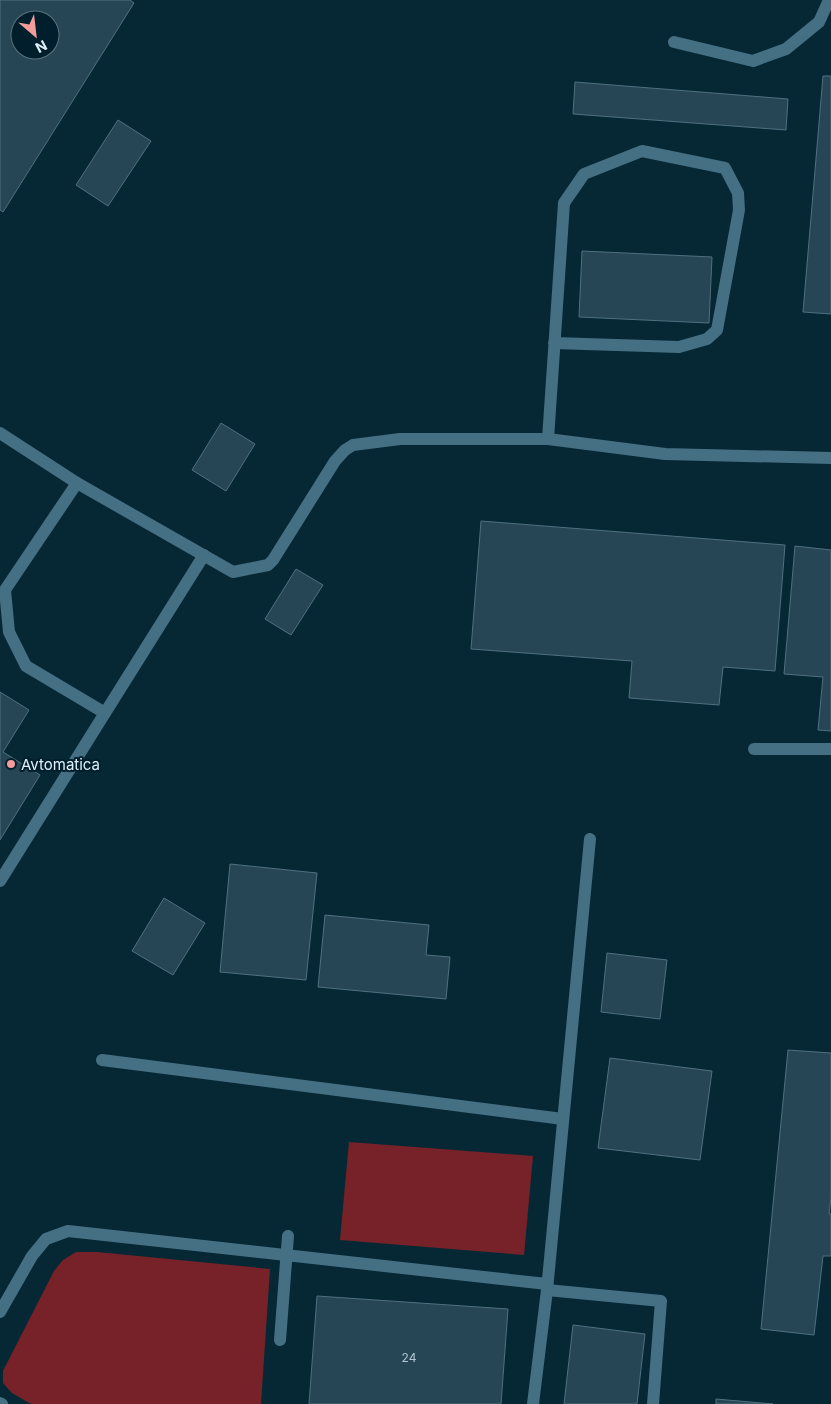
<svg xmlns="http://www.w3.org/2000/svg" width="831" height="1404" font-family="Inter,sans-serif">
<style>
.green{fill:#762228}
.building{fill:#274655;stroke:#4f7080;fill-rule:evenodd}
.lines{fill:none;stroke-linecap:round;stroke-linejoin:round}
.minor{stroke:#456f82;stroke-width:12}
.poi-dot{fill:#f59b9a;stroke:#001e2b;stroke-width:2}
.labels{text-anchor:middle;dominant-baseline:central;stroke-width:4;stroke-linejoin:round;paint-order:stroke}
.number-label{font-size:12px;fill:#b1c6d1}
.poi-label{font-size:15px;fill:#dff1fa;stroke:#001e2b;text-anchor:start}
</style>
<rect width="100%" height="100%" fill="#062835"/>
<g class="green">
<polygon points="349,1142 533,1156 524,1255 340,1240"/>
<polygon points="76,1252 97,1252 270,1269 261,1404 31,1404 12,1393 3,1383 3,1371 54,1271 63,1260"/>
</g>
<g class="building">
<path d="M 0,0 L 130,0 L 134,3 L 3,212 L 0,210 ZM 20,20 L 50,20 L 50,50 L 20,50 Z"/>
<polygon points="823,76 831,76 831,314 803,312"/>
<polygon points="575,82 788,99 786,130 573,114"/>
<polygon points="118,120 151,141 108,206 76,185"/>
<polygon points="582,251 712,257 709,323 579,317"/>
<polygon points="221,423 255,444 226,491 192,470"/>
<polygon points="481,521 785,545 775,671 723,667 719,705 629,698 632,661 471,649"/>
<polygon points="795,546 831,550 831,731 818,730 823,677 784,674"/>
<polygon points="296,569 323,585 291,635 265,619"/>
<polygon points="0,692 29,710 3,752 40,775 0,840"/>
<polygon points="230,864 317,873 306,980 220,972"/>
<polygon points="164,898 205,923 173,975 132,951"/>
<polygon points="325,915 429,925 426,955 450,957 446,999 318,987"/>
<polygon points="607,953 667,960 660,1019 601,1012"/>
<polygon points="788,1050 831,1053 831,1198 829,1214 831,1214 831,1256 823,1256 814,1335 761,1329"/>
<polygon points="610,1058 712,1071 700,1160 598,1148"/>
<polygon points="317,1296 508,1309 501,1404 309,1404"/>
<polygon points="573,1325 645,1334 637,1404 564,1404"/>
<polygon points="716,1399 773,1404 716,1404"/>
</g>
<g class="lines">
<g class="minor">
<polyline points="674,42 753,61 786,49 819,22 829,0"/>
<polyline points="0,433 77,483 233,572 268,565 273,560 335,461 345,450 353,445 400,439 548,439 665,454 831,458"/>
<polyline points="548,439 564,203 584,174 642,151 725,168 738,193 739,210 717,330 707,339 679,347 554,343"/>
<polyline points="77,483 5,590 9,632 26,666 105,713 204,555"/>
<polyline points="754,749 831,749"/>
<polyline points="0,881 105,713"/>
<polyline points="102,1060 563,1119"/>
<polyline points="547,1290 661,1301 653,1404"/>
<polyline points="0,1312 32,1256 46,1239 68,1231 547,1284"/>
<polyline points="280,1340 288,1236"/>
<polyline points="0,1403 2,1404"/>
<polyline points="533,1404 547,1290 590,839"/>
</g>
</g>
<circle class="poi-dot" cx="11" cy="764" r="5"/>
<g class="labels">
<g class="number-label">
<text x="409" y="1357">24</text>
</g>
<g class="poi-label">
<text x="21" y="764">Avtomatica</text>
</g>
</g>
<g transform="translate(35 35) rotate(152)"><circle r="24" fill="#001e2b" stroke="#59727e"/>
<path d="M0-4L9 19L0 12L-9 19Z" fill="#f59b9a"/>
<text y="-8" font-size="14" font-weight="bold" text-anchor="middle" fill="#dff1fa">N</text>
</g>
</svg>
